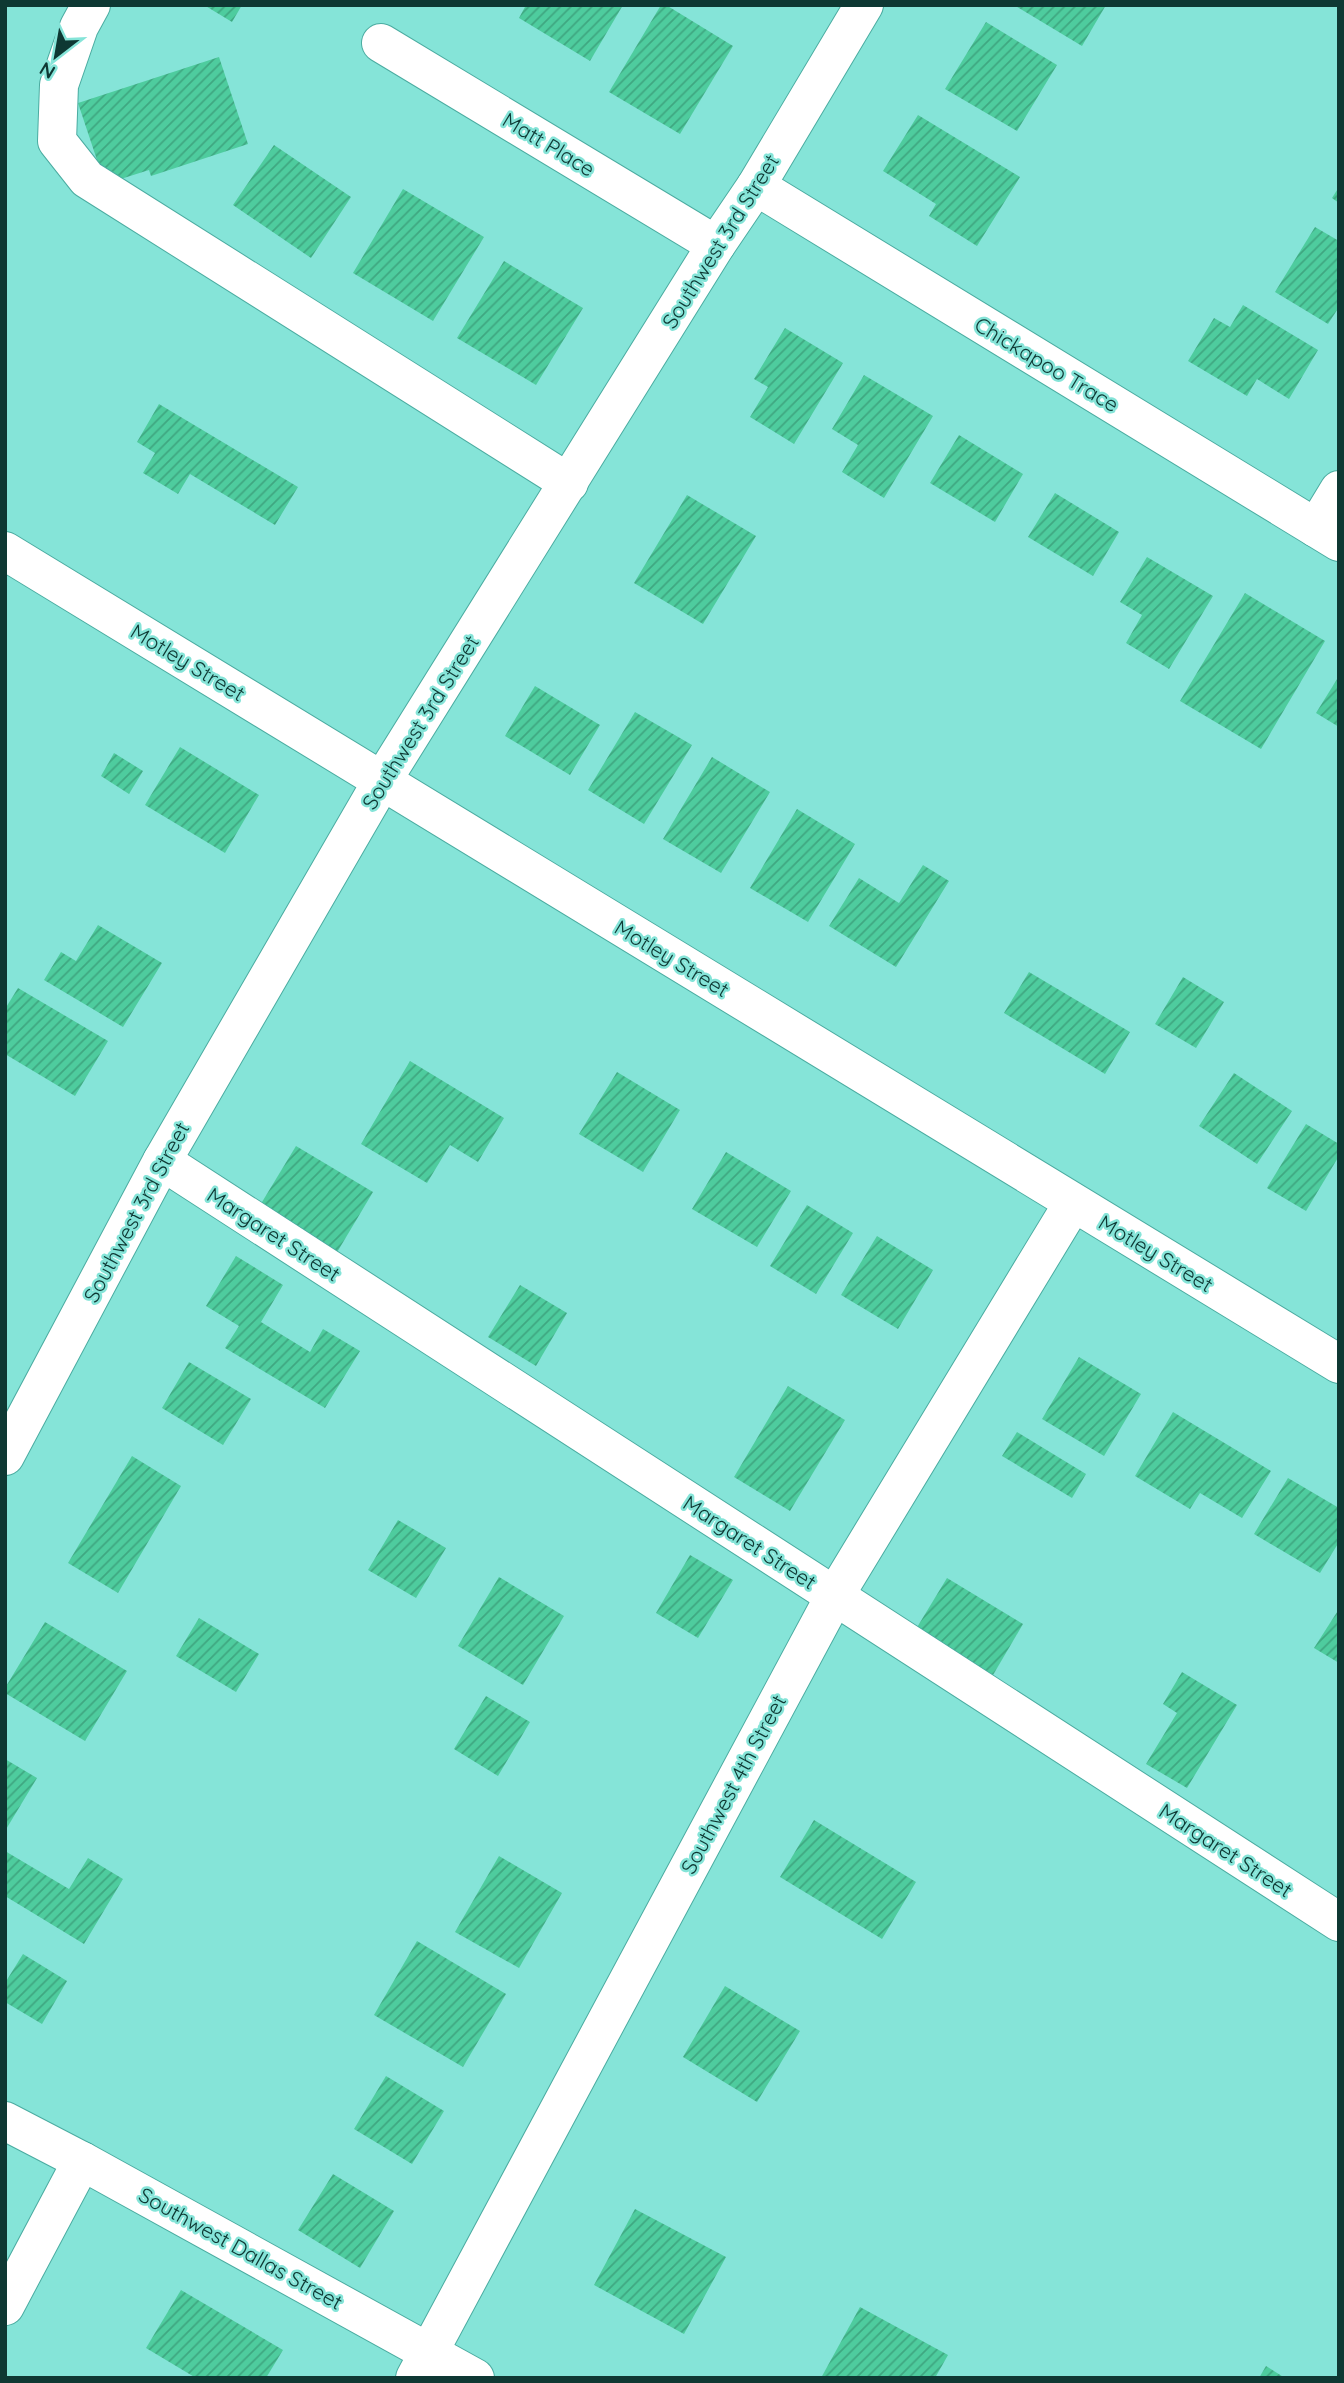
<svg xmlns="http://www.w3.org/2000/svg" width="1344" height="2383" font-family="Quicksand,sans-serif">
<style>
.building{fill:url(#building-hatch)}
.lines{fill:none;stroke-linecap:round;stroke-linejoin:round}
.minor-casing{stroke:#4baca1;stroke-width:40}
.minor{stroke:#fff;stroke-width:38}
.labels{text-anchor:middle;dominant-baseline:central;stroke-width:5;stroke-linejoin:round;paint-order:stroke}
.street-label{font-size:21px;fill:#0e3833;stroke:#85e4d8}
</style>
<defs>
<pattern id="building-hatch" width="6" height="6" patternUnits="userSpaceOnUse" patternTransform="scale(1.75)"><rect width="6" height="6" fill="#4ecc9e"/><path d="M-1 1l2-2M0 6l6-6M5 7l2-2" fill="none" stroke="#3fa781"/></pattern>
</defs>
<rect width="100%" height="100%" fill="#85e4d8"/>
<g class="building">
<polygon points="204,5 242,5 232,22"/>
<polygon points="526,5 623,5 590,61 519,18"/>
<polygon points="661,5 666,5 733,46 680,134 609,92"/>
<polygon points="1014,5 1106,5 1082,46"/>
<polygon points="986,22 1057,65 1017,131 945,89"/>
<polygon points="219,57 248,144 151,176 149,170 105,184 78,103"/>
<polygon points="918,115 1020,177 977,246 929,216 936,204 883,171"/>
<polygon points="274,145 351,197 311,258 233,205"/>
<polygon points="1339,187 1339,203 1332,198"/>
<polygon points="403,189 484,237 433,321 353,273"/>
<polygon points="1315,227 1339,241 1339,307 1328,324 1275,292"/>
<polygon points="504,261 583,308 536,385 457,338"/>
<polygon points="1243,305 1318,350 1289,399 1257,379 1247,396 1188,361 1214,318 1230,327"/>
<polygon points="785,328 843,363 794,444 750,417 768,387 754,379"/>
<polygon points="864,375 933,416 884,498 842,472 858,445 832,429"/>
<polygon points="159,404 298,487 275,525 190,474 178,494 143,473 155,453 137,442"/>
<polygon points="959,435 1023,474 995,522 930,483"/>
<polygon points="1055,493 1119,532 1093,576 1028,537"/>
<polygon points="687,495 756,536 703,624 634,583"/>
<polygon points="1147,557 1213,596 1169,669 1126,643 1142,615 1120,602"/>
<polygon points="1245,593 1325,641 1261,749 1180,701"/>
<polygon points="1339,676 1339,727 1316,713"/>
<polygon points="535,686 600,725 570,775 505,736"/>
<polygon points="635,712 692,745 644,824 588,790"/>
<polygon points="180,747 259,795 225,853 145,805"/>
<polygon points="114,753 143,771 129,794 101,776"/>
<polygon points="712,757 770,792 721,873 663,839"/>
<polygon points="797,809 855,844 808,922 750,888"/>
<polygon points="923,865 949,881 896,967 829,926 859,878 899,903"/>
<polygon points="98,925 162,963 123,1027 44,980 61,952 76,961"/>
<polygon points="1029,972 1130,1032 1105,1074 1004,1013"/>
<polygon points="1183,977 1224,1002 1196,1048 1155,1024"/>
<polygon points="18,988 108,1041 75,1096 5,1054 5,1009"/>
<polygon points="410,1061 504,1118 478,1162 450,1145 427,1183 361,1144"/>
<polygon points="617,1072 680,1110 643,1172 579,1134"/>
<polygon points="1234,1073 1292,1111 1257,1164 1199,1126"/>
<polygon points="1306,1124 1339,1144 1339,1156 1306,1211 1267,1188"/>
<polygon points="296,1146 373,1192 336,1254 259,1207"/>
<polygon points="726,1152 791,1191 757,1247 692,1209"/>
<polygon points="807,1205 853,1233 816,1294 770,1266"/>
<polygon points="877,1236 933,1270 898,1329 841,1295"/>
<polygon points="236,1256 283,1285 261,1322 310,1352 323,1329 360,1351 325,1408 225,1348 239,1326 206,1306"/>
<polygon points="520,1285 567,1313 536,1366 488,1337"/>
<polygon points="1079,1357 1141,1394 1104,1456 1042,1419"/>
<polygon points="189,1362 251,1399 223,1445 162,1408"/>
<polygon points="788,1386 845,1420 790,1511 734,1477"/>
<polygon points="1173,1412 1271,1471 1242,1518 1200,1493 1190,1509 1135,1476"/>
<polygon points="1017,1432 1086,1474 1072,1498 1002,1456"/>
<polygon points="132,1456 181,1486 118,1593 68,1563"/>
<polygon points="1288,1478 1339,1508 1339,1542 1320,1573 1254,1534"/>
<polygon points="398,1520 446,1548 416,1598 368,1570"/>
<polygon points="690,1555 733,1580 698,1638 656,1613"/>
<polygon points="499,1577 564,1616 523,1685 458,1646"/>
<polygon points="947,1578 1023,1624 993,1675 916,1629"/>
<polygon points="1339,1609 1339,1663 1314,1648"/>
<polygon points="199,1618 259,1654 236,1692 176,1656"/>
<polygon points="45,1622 127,1671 85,1741 5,1693 5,1688"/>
<polygon points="1182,1672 1237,1705 1187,1788 1146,1764 1177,1713 1163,1704"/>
<polygon points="486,1696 530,1722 498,1776 454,1749"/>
<polygon points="5,1759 37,1778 5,1831"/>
<polygon points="814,1820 916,1882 882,1939 780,1877"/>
<polygon points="5,1851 69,1889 88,1858 123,1879 84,1944 5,1896"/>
<polygon points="499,1856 562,1893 519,1968 455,1932"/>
<polygon points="417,1941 506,1994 463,2067 374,2015"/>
<polygon points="23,1954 67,1981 42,2024 5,2002 5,1983"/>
<polygon points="725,1986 800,2031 757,2102 683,2057"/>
<polygon points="386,2076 444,2111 412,2164 354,2129"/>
<polygon points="333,2174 394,2211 360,2268 298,2230"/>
<polygon points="635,2209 726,2257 684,2334 594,2285"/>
<polygon points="181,2290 283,2350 266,2378 196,2378 146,2348"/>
<polygon points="860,2307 948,2355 935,2378 821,2378"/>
<polygon points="1266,2366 1285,2378 1259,2378"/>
</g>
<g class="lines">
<g class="minor-casing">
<g id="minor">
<polyline points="91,5 79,27 59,85 57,141 87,179 569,483"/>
<polyline points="381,43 716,245"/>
<polyline points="756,186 1339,542"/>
<polyline points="1316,528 1339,490"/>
<polyline points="5,551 1339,1364"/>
<polyline points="162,1161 1339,1922"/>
<polyline points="5,1456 162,1161 382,781 716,245 756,186 864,5"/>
<polyline points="5,2121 82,2161 475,2378"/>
<polyline points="5,2306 82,2161"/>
<polyline points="415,2378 834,1597 1073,1203"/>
</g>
</g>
<use href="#minor" class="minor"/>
</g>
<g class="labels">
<g class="street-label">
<text transform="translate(549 144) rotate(31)">Matt Place</text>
<text transform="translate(720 241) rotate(-58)">Southwest 3rd Street</text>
<text transform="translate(1047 364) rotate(31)">Chickapoo Trace</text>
<text transform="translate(188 662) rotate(31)">Motley Street</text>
<text transform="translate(420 722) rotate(-58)">Southwest 3rd Street</text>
<text transform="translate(672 958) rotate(31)">Motley Street</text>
<text transform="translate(136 1212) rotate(-62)">Southwest 3rd Street</text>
<text transform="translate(274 1234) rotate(33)">Margaret Street</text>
<text transform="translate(1156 1253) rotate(31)">Motley Street</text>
<text transform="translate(750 1542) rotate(33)">Margaret Street</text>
<text transform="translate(733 1784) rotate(-62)">Southwest 4th Street</text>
<text transform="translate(1226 1850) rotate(33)">Margaret Street</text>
<text transform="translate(241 2248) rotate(29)">Southwest Dallas Street</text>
</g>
</g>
<rect width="1344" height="2383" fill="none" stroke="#0e3833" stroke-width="14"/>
<g transform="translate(56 56) rotate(211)" stroke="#85e4d8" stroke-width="5" paint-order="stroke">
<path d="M0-5L12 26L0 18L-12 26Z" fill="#0e3833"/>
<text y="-10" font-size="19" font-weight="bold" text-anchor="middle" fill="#0e3833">N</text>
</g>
</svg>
